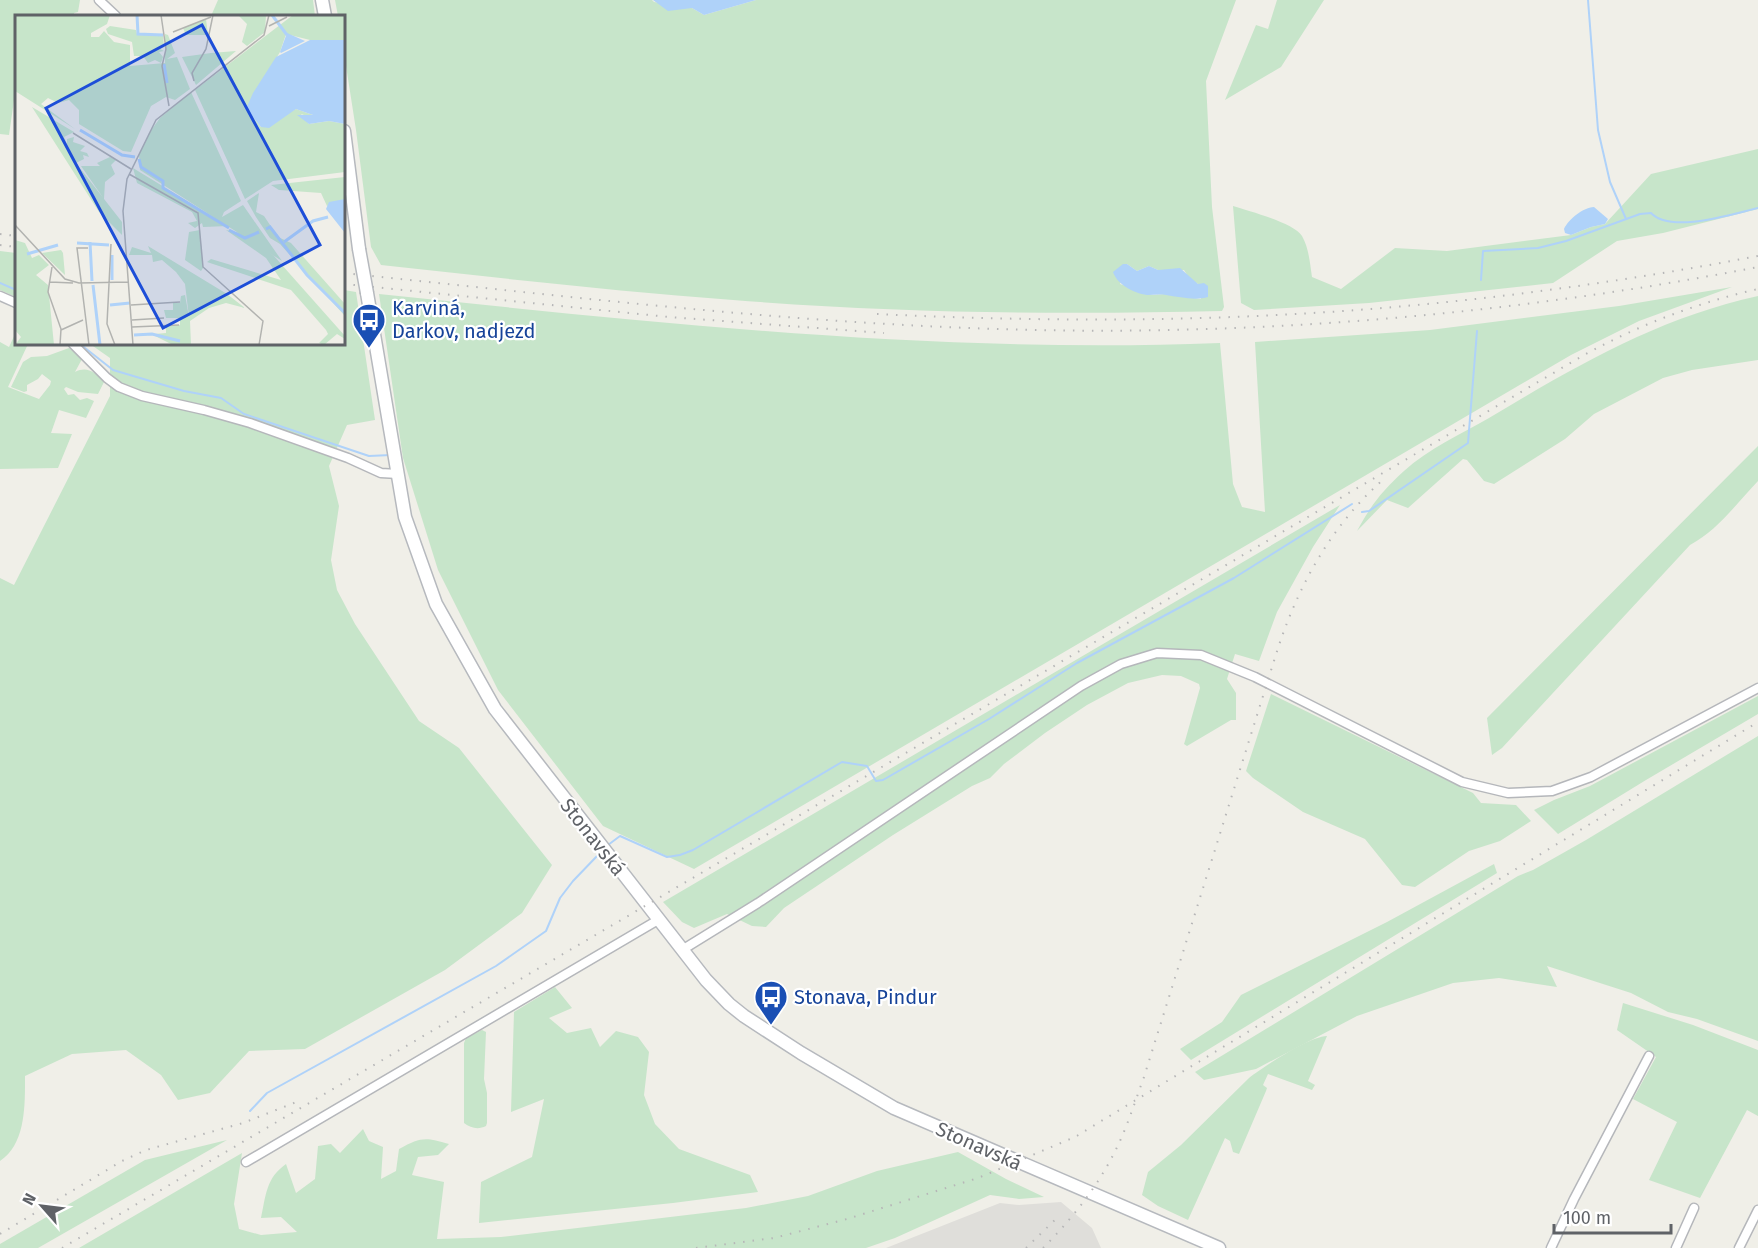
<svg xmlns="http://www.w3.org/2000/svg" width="1758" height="1248" font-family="'Fira Sans',sans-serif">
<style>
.industrial{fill:#dfdeda}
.green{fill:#c7e5ca;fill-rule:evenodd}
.water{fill:#afd2f9}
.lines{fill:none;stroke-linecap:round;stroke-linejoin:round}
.stream{stroke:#afd2f9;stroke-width:2}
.street-casing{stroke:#b5b7bb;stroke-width:11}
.secondary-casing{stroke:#b6b9be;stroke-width:15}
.street{stroke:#fff;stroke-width:8}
.secondary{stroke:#fff;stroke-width:12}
.rail{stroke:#b6b6b7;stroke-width:2;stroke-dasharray:1.5 8;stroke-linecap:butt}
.secondary-bridge-casing{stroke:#b6b9be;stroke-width:15;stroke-linecap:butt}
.secondary-bridge{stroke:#fff;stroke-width:12}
.labels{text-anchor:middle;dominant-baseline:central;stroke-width:4.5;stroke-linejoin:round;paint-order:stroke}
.transit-label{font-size:20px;fill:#164399;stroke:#fff;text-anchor:start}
.street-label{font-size:20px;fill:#5f6267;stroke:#fff}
.inset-river{fill:none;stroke:#afd2f9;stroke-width:3}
.inset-road{fill:none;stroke:#b2b3b0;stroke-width:1.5}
.view{fill:#1d4ed8;fill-opacity:0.15;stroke:#1d4ed8;stroke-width:3}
.inset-edge{fill:none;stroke:#5f6267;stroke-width:3}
</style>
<rect width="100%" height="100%" fill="#f0efe8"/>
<polygon class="industrial" points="1061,1202 1092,1228 1101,1248 886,1248 1000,1203 1019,1205"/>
<g class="green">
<polygon points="0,0 80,0 78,12 74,13 74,16 50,14 50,16 16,16 16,99 14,100 9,135 0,134"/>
<polygon points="218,0 313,0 315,16 211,16"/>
<path d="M 335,0 L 652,0 L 654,2 L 692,8 L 704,15 L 756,0 L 1236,0 L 1206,81 L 1212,207 L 1224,307 L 1222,311 C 1060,315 896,313 733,300 C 616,291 498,278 381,265 L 371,247 L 356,130 L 344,53 L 344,16 L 338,16 ZM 1127,264 L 1137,271 L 1149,266 L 1158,270 L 1184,270 L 1189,278 L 1198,284 L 1201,299 L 1164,294 L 1153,295 L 1120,284 Z"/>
<polygon points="1277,0 1324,0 1281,67 1225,100 1256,25 1268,29"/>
<path d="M 1758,149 L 1758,209 L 1663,233 L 1617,241 L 1553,283 L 1369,303 L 1254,310 L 1241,303 L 1233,206 C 1249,211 1294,223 1302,236 C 1309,248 1310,264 1312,277 L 1341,289 L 1395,248 L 1447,251 L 1571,235 L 1591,227 L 1605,224 L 1651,174 Z"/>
<polygon points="0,251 16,253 16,297 0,290"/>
<path d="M 1732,287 L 1639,321 L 1571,355 L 694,869 L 603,826 L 498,690 L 438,570 L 403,458 L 379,294 C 658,323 939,354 1220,343 L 1233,484 L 1242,507 L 1265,512 L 1255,342 L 1430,330 L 1619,306 Z"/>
<path d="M 344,290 L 356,292 L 375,420 L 347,425 L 329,466 L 339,506 L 331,560 L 337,590 L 355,624 L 419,721 L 459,748 L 552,865 L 522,913 L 445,970 L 305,1049 L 249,1051 L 210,1093 L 178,1100 L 161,1075 L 126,1050 L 72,1054 L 25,1076 C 25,1105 26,1144 0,1161 L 0,578 L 14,585 L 110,396 L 110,358 L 90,344 L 344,344 Z"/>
<path d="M 1758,296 L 1758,360 L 1692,370 L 1663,378 L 1594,414 L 1565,439 L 1494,484 L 1484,481 L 1467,460 L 1463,459 L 1408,508 L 1387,500 L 1357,531 C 1371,505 1382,491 1404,471 C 1428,449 1461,434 1489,418 C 1576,366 1658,318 1758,296 Z"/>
<path d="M 16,332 L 16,344 L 28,344 L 8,387 L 39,399 L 50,385 L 51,381 L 42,374 L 38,379 L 27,385 L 27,391 L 24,392 L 11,387 L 23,362 L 31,357 L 47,356 L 69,348 L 82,359 L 75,372 C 87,366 95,372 104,382 L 98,394 L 78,392 L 66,387 L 64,389 L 68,395 L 74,394 L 80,400 L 87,398 L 94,401 L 86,418 L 59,410 L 51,433 L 72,434 L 58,468 L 0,469 L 0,342 L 9,347 Z"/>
<path d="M 1758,446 L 1758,481 C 1736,504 1718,530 1690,545 L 1502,748 L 1492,755 L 1487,718 Z"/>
<polygon points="1340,505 1313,547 1277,612 1259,661 1235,654 1227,679 1236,693 1236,720 1231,720 1187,746 1184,744 1185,741 1200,688 1199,684 1181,676 1162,675 1128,683 1087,705 1045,733 1004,764 990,778 972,786 893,835 784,908 766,927 752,926 727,914 694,928 682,922 663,902"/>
<polygon points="1271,694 1473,793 1481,803 1516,805 1531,821 1500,841 1469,851 1415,887 1402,885 1365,839 1303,812 1253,778 1246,771"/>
<polygon points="1758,696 1758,714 1646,780 1558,834 1534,810 1554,800 1590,786"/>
<polygon points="1758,736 1758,1041 1697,1019 1668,1012 1631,993 1547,966 1557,987 1499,978 1453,983 1357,1016 1256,1069 1204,1080 1195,1072 1518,876 1533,870 1586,840"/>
<polygon points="1494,864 1497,873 1191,1060 1180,1049 1222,1022 1241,995 1387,922"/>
<polygon points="555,987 572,1008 549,1018 567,1033 591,1028 600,1047 616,1031 638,1037 649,1052 644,1095 655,1124 679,1149 750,1175 758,1192 673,1203 479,1223 481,1182 532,1157 544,1099 511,1112 514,1012"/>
<polygon points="1623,1003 1693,1025 1758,1050 1758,1116 1747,1110 1700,1198 1649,1180 1677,1122 1633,1099 1656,1057 1617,1030"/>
<path d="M 482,1030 L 486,1032 L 484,1079 L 487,1093 L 487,1123 L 486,1126 C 478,1130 471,1128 464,1123 L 464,1043 L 466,1038 Z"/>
<path d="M 1327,1036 L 1308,1081 L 1315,1085 L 1312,1090 L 1268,1074 L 1263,1085 L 1267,1088 L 1266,1091 L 1239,1154 L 1233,1152 L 1230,1141 L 1225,1138 L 1188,1220 L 1158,1206 L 1142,1195 L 1148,1172 L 1181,1145 L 1249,1078 C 1265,1066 1308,1037 1327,1036 Z"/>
<path d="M 363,1129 L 369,1141 L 383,1147 L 381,1179 L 396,1171 L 399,1149 C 421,1137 425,1137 449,1144 L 438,1155 L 418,1157 L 412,1175 L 444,1182 L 437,1239 L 501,1237 L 746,1208 L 808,1196 L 877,1171 L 958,1152 L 1006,1179 L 1044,1197 L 1019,1199 L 990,1195 L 895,1238 L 866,1248 L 79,1248 L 242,1153 L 234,1204 L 239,1229 L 261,1235 L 297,1232 L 281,1217 L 261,1218 C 266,1195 266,1178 286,1164 L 296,1193 L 315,1179 L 318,1146 L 331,1144 L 340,1153 Z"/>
<polygon points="227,1140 38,1248 0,1248 0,1244 145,1160"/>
</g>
<g class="water">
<polygon points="653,0 756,0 704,15 692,8 668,11"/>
<path d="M 1594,207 L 1608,219 L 1605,224 L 1591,227 L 1571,235 L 1565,233 L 1564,229 C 1569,219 1582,208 1594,207 Z"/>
<path d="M 1123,264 L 1127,264 L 1137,271 L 1149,266 L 1158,270 L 1180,268 L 1198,284 L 1204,283 L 1208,286 L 1208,297 C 1196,301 1179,297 1166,295 C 1160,294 1153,295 1147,295 C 1133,293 1117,284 1113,272 Z"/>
</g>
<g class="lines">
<g class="stream">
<polyline points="1588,0 1598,130 1610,182 1626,219"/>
<path d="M 1481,280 L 1483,251 L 1538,248 L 1566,241 L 1640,214 L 1651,213 C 1671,234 1732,214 1758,208"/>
<polyline points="0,283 16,290"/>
<polyline points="80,344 113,370 184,391 221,398 244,414 369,456 391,455"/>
<polyline points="1362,512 1369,511 1468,443 1477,331"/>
<polyline points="608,845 620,836 667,857 680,855 693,850 842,762 867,766 876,781 883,780 989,719 1077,663 1234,578 1352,504"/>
<polyline points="250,1111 267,1093 496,966 546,931 560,898 573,881 598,855"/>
</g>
<g class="street-casing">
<g id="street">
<polyline points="99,0 116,16"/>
<polyline points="0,296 16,303"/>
<polyline points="73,344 107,378 119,387 142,396 204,410 250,423 348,458 381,473 398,474"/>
<polyline points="682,950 758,903 1081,686 1121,664 1157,653 1201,655 1255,677 1462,782 1508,793 1552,791 1591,777 1758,688"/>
<polyline points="246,1162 658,920"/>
<polyline points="1551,1248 1574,1199 1649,1056"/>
<polyline points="1676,1248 1694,1208"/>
<polyline points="1739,1248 1758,1210"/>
</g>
</g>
<g class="secondary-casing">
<g id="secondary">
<polyline points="322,0 325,16"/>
<polyline points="344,131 359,249"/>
<polyline points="367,293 405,517 436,604 495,709 706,980 729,1004 744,1016 801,1053 894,1108 1219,1248"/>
</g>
</g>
<use href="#street" class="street"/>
<use href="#secondary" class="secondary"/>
<g class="rail">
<polyline points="0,234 16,236"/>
<polyline points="0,245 16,247"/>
<path d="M 344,273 C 573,297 803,325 1034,330 C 1276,335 1520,313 1758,267"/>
<polyline points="344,284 669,317 884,333"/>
<path d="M 877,314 C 1022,321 1168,322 1313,313 C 1462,304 1611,284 1758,256"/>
<polyline points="0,1234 122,1161 146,1150 243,1123 299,1101"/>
<path d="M 62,1248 L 1584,355 C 1639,325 1696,303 1758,289"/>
<polyline points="696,1248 774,1238 847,1219 978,1178 1075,1137 1758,722"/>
<polyline points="1026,1248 1060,1215"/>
<path d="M 1043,1248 C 1076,1215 1105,1177 1123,1134 C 1131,1115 1137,1096 1144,1077 L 1278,648 C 1300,582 1333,523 1386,477"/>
</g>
<g class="secondary-bridge-casing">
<polyline id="secondary-bridge" points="359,249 367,293"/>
</g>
<use href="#secondary-bridge" class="secondary-bridge"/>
</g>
<defs>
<g id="bus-pin" transform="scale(1.725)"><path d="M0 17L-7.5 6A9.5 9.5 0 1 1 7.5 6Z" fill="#1a4fb4" stroke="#fff"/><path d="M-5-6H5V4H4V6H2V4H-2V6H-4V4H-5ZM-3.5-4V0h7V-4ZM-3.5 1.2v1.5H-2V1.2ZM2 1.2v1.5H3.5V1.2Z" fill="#fff"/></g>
</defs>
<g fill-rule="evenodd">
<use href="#bus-pin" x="369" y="320"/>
<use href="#bus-pin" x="771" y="997"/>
</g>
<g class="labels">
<g class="transit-label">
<text x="392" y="308">Karviná,<tspan x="392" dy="23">Darkov, nadjezd</tspan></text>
<text x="794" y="997">Stonava, Pindur</text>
</g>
<g class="street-label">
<text transform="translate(593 837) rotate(52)">Stonavská</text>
<text transform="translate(979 1146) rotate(24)">Stonavská</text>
</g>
</g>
<g transform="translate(15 15)">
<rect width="330" height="330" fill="#f0efe8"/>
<path d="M 0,0 L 95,0 L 92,9 L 76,18 L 76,22 L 84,22 L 89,16 L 99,27 L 115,30 L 115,51 L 150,48 L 150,19 L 153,20 L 160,38 L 152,44 L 162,42 L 175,74 L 160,85 L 151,82 L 136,91 L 116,137 L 108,136 L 64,109 L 64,95 L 54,85 L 43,88 L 33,83 L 26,89 L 60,114 L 0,76 ZM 223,0 L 251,0 L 250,17 L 232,31 L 227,27 L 232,9 ZM 278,0 L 330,0 L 330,25 L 295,25 L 271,19 L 265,37 L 231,94 L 246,112 L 281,94 L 298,100 L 298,103 L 286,99 L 294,109 L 314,106 L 330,109 L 330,157 L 258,166 L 230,184 L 180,75 ZM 191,4 L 193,20 L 171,20 L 168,13 ZM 95,11 L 121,15 L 122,19 L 148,21 L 149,32 L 145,34 L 149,36 L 144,37 L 148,42 L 146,48 L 140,45 L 133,48 L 128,41 L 119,41 L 117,27 L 93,19 L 91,14 ZM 221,36 L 181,70 L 167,42 L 196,38 ZM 176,77 L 226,186 L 209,197 L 207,202 L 228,190 L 267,246 L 125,155 L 124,140 L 134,118 L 145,103 ZM 17,92 L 59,117 L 49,122 L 52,129 L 52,124 L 59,122 L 58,127 L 70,131 L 65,136 L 72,138 L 74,142 L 68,140 L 69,144 L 61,148 L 107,207 L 107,220 L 84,197 ZM 95,142 L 101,145 L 96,150 L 100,159 L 90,167 L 89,184 L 66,151 L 85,151 L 82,148 ZM 118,153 L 213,211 L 188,212 L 187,208 L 180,213 L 173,208 L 182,206 L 177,197 L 122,168 ZM 330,162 L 330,184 L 312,191 L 306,178 L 264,175 L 256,170 ZM 244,178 L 241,197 L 249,201 L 263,222 L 276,228 L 330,289 L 330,310 L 329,300 L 265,229 L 255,223 L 241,202 L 232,186 ZM 185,215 L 188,253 L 186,256 L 170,245 L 174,217 ZM 211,215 L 224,218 L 259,241 L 330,321 L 330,324 L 322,319 L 309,330 L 304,328 L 313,319 L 311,315 L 276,275 L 192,247 L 196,244 L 266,265 L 251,243 ZM 0,225 L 10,228 L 17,243 L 24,240 L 34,250 L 21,260 L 33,270 L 39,330 L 0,330 L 6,322 L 0,315 ZM 133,231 L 212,279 L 230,293 L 211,288 L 194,293 L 175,306 L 176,330 L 158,330 L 138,320 L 117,321 L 151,318 L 151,311 L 165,310 L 165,303 L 151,303 L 149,295 L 158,295 L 158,288 L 165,288 L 166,281 L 170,280 L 174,302 L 170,269 L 161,257 L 147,245 L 138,247 L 137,240 L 114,240 L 117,232 L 136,238 ZM 46,235 L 48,238 L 50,260 L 27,238 Z" fill="#c7e5ca"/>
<path d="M 272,18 L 290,26 L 266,38 L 265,37 ZM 295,25 L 330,25 L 330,109 L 314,106 L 294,109 L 282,100 L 298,100 L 281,94 L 254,113 L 246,112 L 231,94 L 238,78 L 261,42 ZM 330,184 L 330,218 L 311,194 L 314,187 Z" fill="#afd2f9"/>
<path class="inset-river" d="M 122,0 L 123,19 L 148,20M 257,0 L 272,20M 149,49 L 152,68M 65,115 L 107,140 L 120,142M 124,144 L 126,152 L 148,166 L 148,173 L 214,213M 251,214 L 255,212 L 292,260 L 330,298M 214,215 L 230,223 L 244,217M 75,227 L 77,266M 269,227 L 298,206 L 313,202M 62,228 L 94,230M 12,239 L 43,230M 97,265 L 97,240M 78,270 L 85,330M 95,290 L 115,288M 119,320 L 137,319 L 165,326"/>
<path class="inset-road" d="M 146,0 L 151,34 L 147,51 L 154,91M 254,11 L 272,2M 158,17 L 196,2M 179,66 L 177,58 L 191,34 L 198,0M 58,118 L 116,154M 114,159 L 183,198 L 188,252 L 248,306 L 244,330M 0,210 L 50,264 L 64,268 L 114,267M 96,229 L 92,309 L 100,330M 73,233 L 62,233 L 74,330M 37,252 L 33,277 L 46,314 L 45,330M 35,267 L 58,268M 116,290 L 165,287M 117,305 L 149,303M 117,312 L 164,310M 46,315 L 68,305M 118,330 L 108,196 L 112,164 L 141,105 L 249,20 L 254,0"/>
<path class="view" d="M 187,10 L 305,230 L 148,313 L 31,93 Z"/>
<rect width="330" height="330" class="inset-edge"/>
</g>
<g transform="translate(42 1206) rotate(298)" stroke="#ffffff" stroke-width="4.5" paint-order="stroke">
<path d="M0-4.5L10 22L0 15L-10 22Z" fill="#5f6267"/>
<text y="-9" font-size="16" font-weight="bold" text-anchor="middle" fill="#5f6267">N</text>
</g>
<path d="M1554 1224v9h117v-9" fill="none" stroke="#5f6267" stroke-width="3"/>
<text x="1563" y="1224" font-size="18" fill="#5f6267" stroke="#ffffff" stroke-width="4.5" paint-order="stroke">100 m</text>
</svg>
